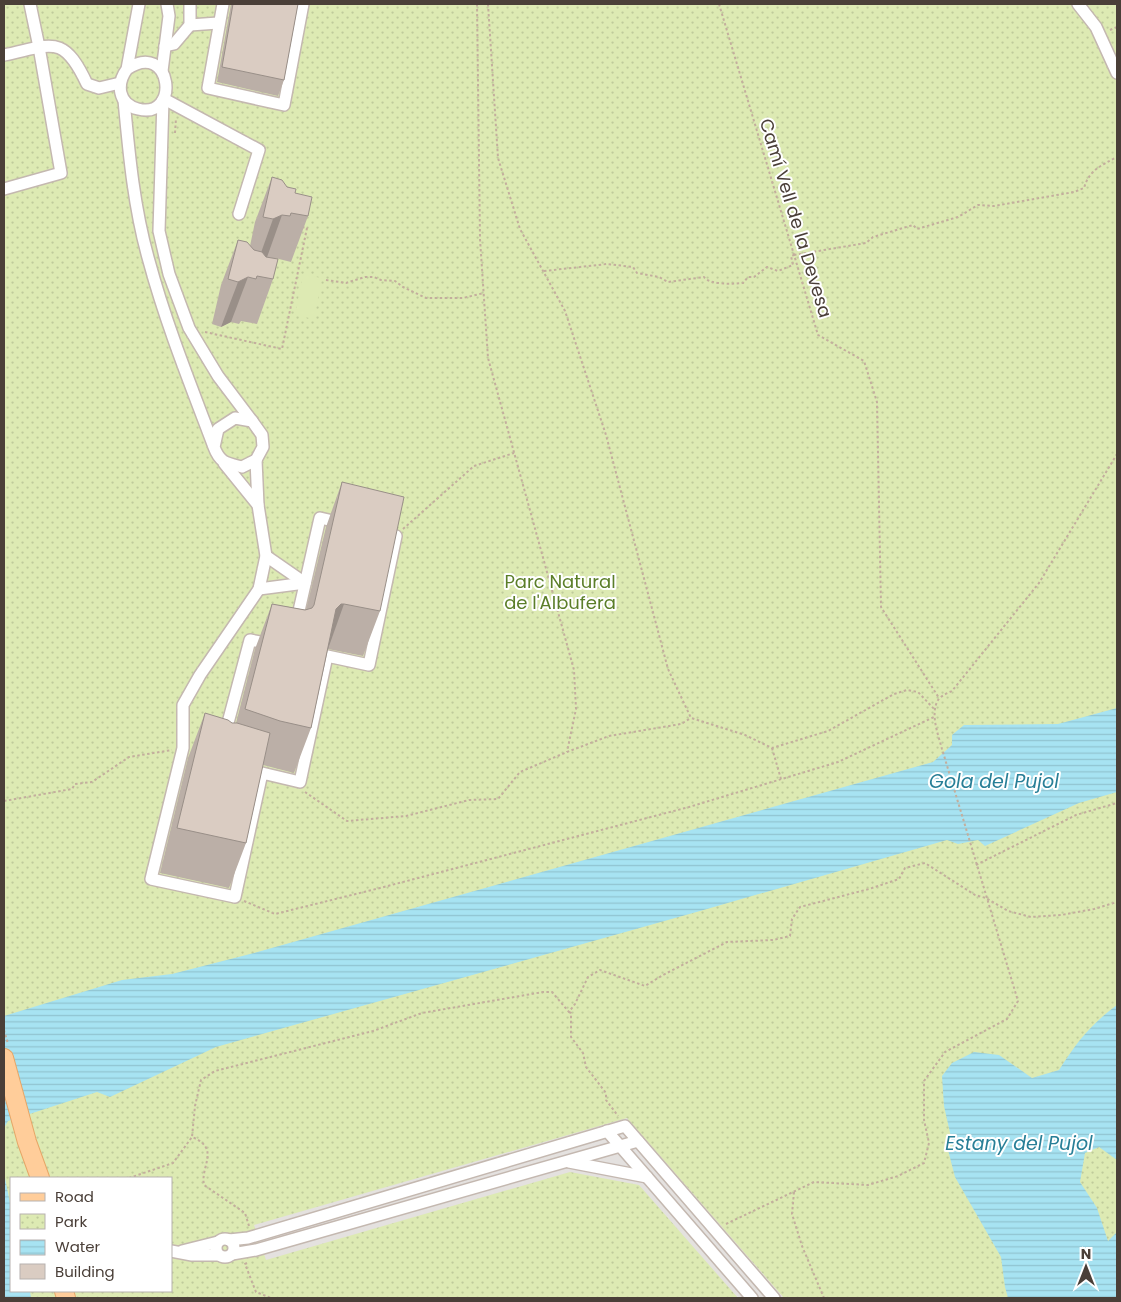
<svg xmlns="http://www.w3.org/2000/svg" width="1121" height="1302" font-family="Poppins,sans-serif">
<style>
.park{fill:url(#park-dots);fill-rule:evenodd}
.pitch{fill:#ddeab3}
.parking{fill:#e4e1df}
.water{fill:url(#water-rules)}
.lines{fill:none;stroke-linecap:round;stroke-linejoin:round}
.minor-casing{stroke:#c4b8b0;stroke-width:14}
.primary-casing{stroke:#e6a667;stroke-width:20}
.path{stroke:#c3ae9d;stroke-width:2;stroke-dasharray:2.5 2.5;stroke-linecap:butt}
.minor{stroke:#fff;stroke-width:11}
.primary{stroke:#ffcd9a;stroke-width:18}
.wall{fill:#bbafa7}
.shaded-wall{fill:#998f88}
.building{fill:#daccc2;stroke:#998f88}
.labels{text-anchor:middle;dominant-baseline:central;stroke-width:4;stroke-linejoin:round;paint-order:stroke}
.street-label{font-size:18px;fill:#4a3f38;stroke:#fff}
.park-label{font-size:18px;fill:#5b7e29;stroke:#fff}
.water-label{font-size:19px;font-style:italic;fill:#287f97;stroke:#fff}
</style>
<defs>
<pattern id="park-dots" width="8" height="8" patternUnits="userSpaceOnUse" patternTransform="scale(1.25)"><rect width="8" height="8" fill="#ddeab3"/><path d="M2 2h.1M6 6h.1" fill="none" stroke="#bfca9b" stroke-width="1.8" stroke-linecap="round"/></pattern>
<pattern id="water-rules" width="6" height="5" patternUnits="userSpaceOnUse" patternTransform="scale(1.25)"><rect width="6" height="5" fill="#a7e3f2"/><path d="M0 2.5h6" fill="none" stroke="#91c4d0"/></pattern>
</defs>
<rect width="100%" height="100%" fill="#f5f0ea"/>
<path class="park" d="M 4,4 L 1117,4 L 1117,1298 L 4,1298 ZM 11,1178 L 171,1178 L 171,1291 L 11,1291 Z"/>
<polygon class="pitch" points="303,275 322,278 314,319 295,315"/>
<polygon class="parking" points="627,1118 784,1298 738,1298 639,1185 570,1172 266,1260 254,1225"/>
<g class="water">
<polygon points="1117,708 1117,792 1079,803 985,846 978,840 958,844 947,840 700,911 216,1047 110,1097 97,1092 8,1121 4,1128 4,1016 122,980 172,974 254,953 933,762 952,745 952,735 964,725 1058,724"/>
<path d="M 1117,1005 L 1117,1160 L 1099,1147 L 1085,1153 L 1080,1182 L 1097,1208 L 1108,1241 L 1117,1232 L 1117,1298 L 1008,1298 L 1005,1287 L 1001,1257 L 955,1177 L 948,1150 L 953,1146 L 944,1106 L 942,1076 L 952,1063 L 974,1052 L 999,1055 L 1032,1078 L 1059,1070 C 1077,1042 1090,1025 1117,1005 Z"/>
<polygon points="4,1173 11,1208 11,1291 30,1291 31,1298 4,1298"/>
</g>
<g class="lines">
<g class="minor-casing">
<g id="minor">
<polyline points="223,4 208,88 284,105 303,4"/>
<polyline points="1078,4 1096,27 1117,73"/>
<polyline points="190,25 218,23"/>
<polyline points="165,46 174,44 190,25 190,4"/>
<path d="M 4,55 C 52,45 63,33 87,84 L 99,88 L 120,83"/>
<path d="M 127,69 C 172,39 181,120 138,109 C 118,104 116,84 127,69 L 139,4"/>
<polyline points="162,71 169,16 167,4"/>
<polyline points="164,99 259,150 239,214"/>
<path d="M 124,100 C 129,154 134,209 149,261 C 166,324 191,386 214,447 C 220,463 226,463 242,467 L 256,460 L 263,447 L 262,435 L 252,421 L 235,418 L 218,429 L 214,447"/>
<polyline points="163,100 159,231 169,274 189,328 218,376 252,421"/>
<polyline points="4,189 61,173 39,47 30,4"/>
<polyline points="256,460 258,505 266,556 259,589 200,675 183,705 183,748 151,879 235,897 262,773 300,782 327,656 369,665 396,536 382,533"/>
<polyline points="224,463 258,505"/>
<polyline points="266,556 305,583"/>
<polyline points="259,589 305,583"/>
<polyline points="296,624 320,518 342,523"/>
<polyline points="225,734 250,640 271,644"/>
<polyline points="607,1131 752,1298"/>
<polyline points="569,1162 647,1177"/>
<circle cx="225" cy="1248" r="9"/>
<polyline points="229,1240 248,1238 625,1126 774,1298"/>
<polyline points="171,1251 192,1255 219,1255"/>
<polyline points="182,1251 218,1242"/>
<polyline points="232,1254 256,1250 638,1141"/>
</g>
</g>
<g class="primary-casing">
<g id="primary">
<polyline points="4,1058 27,1142 40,1178"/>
<polyline points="64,1291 66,1298"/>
</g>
</g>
<g class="path">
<polyline points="477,4 480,239 488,358 574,670 576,709 567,752"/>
<polyline points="488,4 498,158 520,229 565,311 606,435 668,669 691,718 745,735 772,748 828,731 894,694 907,690 918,692 935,710"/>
<polyline points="719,4 818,335 864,361 877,402 881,607 939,698"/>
<polyline points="1110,30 1117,27"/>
<polyline points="175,133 176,118"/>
<path d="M 794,255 L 866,243 L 873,237 L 913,225 L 917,229 L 958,217 L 978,205 L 994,206 L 1074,192 L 1084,188 C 1089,170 1102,165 1117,157"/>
<path d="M 544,271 L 607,264 L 633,267 L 637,273 L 659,277 L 668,282 L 704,277 C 709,285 733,284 743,283 L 748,277 L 754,277 L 767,267 L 778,271 L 793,265 L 791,256 L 794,255"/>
<polyline points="326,280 346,283 365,277 374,277 381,280 395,281 403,287 426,298 463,298 484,293"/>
<polyline points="205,332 282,349 307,228 302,227"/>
<polyline points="403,529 474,466 514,453"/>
<polyline points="772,748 781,779"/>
<polyline points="305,792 347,821 406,816 469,800 498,799 520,772 567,752 609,736 681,724 691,718"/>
<polyline points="4,801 72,789 75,784 92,782 129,757 172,750"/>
<polyline points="976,865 1076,815 1117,803"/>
<polyline points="244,901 275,914 380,888 689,807 838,762 934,717"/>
<polyline points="569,1012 571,1013 571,1037 583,1053 586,1067 606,1093 606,1100 618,1116"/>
<polyline points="4,1030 8,1044"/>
<polyline points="129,1178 173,1163 192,1137"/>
<polyline points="794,1192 792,1214 802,1246 824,1298"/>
<path d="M 726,1224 L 814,1182 L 868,1185 L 898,1176 L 924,1163 L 929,1143 L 924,1120 L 924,1081 L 945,1052 L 1007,1019 L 1018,1001 L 942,749 C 938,734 930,714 938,700 C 941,696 947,693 952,691 L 1039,583 L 1117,454"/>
<path d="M 249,1226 L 245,1213 L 204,1185 C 200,1166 221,1149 192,1137 L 195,1106 L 201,1080 L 215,1071 L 373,1031 L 422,1013 L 543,992 L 552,992 L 569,1012 L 575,1004 L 588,977 L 600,970 L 645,986 L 663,975 L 727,942 L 773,940 L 790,936 L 792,919 L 800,907 L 869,889 L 899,879 L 905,868 L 925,863 L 975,895 L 986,898 L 1008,911 L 1031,917 L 1061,915 L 1094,909 L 1117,902"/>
<polyline points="247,1263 245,1264 256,1292 271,1298"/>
</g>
<use href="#minor" class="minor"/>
<use href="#primary" class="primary"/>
</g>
<g class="wall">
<polygon points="231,4 298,4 284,80 278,96 217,82"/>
<polygon points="272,177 295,193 308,216 291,262 275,258 273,279 257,324 241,321 239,324 231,322 221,327 212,324 221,285 238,240 250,246 255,222"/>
<polygon points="342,482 380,611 363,656 328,649 311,728 294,773 263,765 246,843 229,888 160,873 188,758 205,713 232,723 236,723 255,649 272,604 306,610 326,527"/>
</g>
<g class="shaded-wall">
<polygon points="282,215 266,260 257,264 273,219"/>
<polygon points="248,277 231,322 221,327 238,282"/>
<polygon points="341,604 344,604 328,649 324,649 336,609"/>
</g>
<g class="building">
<polygon points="233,4 298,4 284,80 222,67"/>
<polygon points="272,177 282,180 287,187 296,189 295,193 312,197 308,216 291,213 290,216 282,215 273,219 263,217"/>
<polygon points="238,240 247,242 254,250 262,252 266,257 278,259 273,279 257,276 256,279 248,277 238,282 228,279"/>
<polygon points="342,482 404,497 380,611 344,604 341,604 336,609 311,728 280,721 245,709 272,604 305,610 312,608 314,605"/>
<polygon points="205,713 228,720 232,723 237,723 270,733 246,843 177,828"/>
</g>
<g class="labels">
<g class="street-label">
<text transform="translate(796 218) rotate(73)">Camí Vell de la Devesa</text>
</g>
<g class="park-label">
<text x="560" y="581">Parc Natural<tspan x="560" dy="21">de l'Albufera</tspan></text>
</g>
<g class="water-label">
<text x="994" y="781">Gola del Pujol</text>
<text x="1019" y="1143">Estany del Pujol</text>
</g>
</g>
<rect width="1121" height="1302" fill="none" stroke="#4a3f38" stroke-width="10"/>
<rect x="10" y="1177" width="162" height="115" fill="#ffffff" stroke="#b7b2af"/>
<rect x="20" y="1193" width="25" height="8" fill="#ffcd9a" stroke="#b7b2af"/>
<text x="55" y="1202" font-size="15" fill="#4a3f38">Road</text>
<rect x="20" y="1214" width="25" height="15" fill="url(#park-dots)" stroke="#b7b2af"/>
<text x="55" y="1227" font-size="15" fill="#4a3f38">Park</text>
<rect x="20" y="1240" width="25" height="15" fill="url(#water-rules)" stroke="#b7b2af"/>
<text x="55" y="1252" font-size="15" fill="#4a3f38">Water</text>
<rect x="20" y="1264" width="25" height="15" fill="#daccc2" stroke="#b7b2af"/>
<text x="55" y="1277" font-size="15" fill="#4a3f38">Building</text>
<g transform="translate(1086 1267)" stroke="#ffffff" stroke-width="4" paint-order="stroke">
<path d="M0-4L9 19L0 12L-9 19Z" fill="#4a3f38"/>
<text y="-8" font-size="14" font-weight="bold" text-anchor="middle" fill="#4a3f38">N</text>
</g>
</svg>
